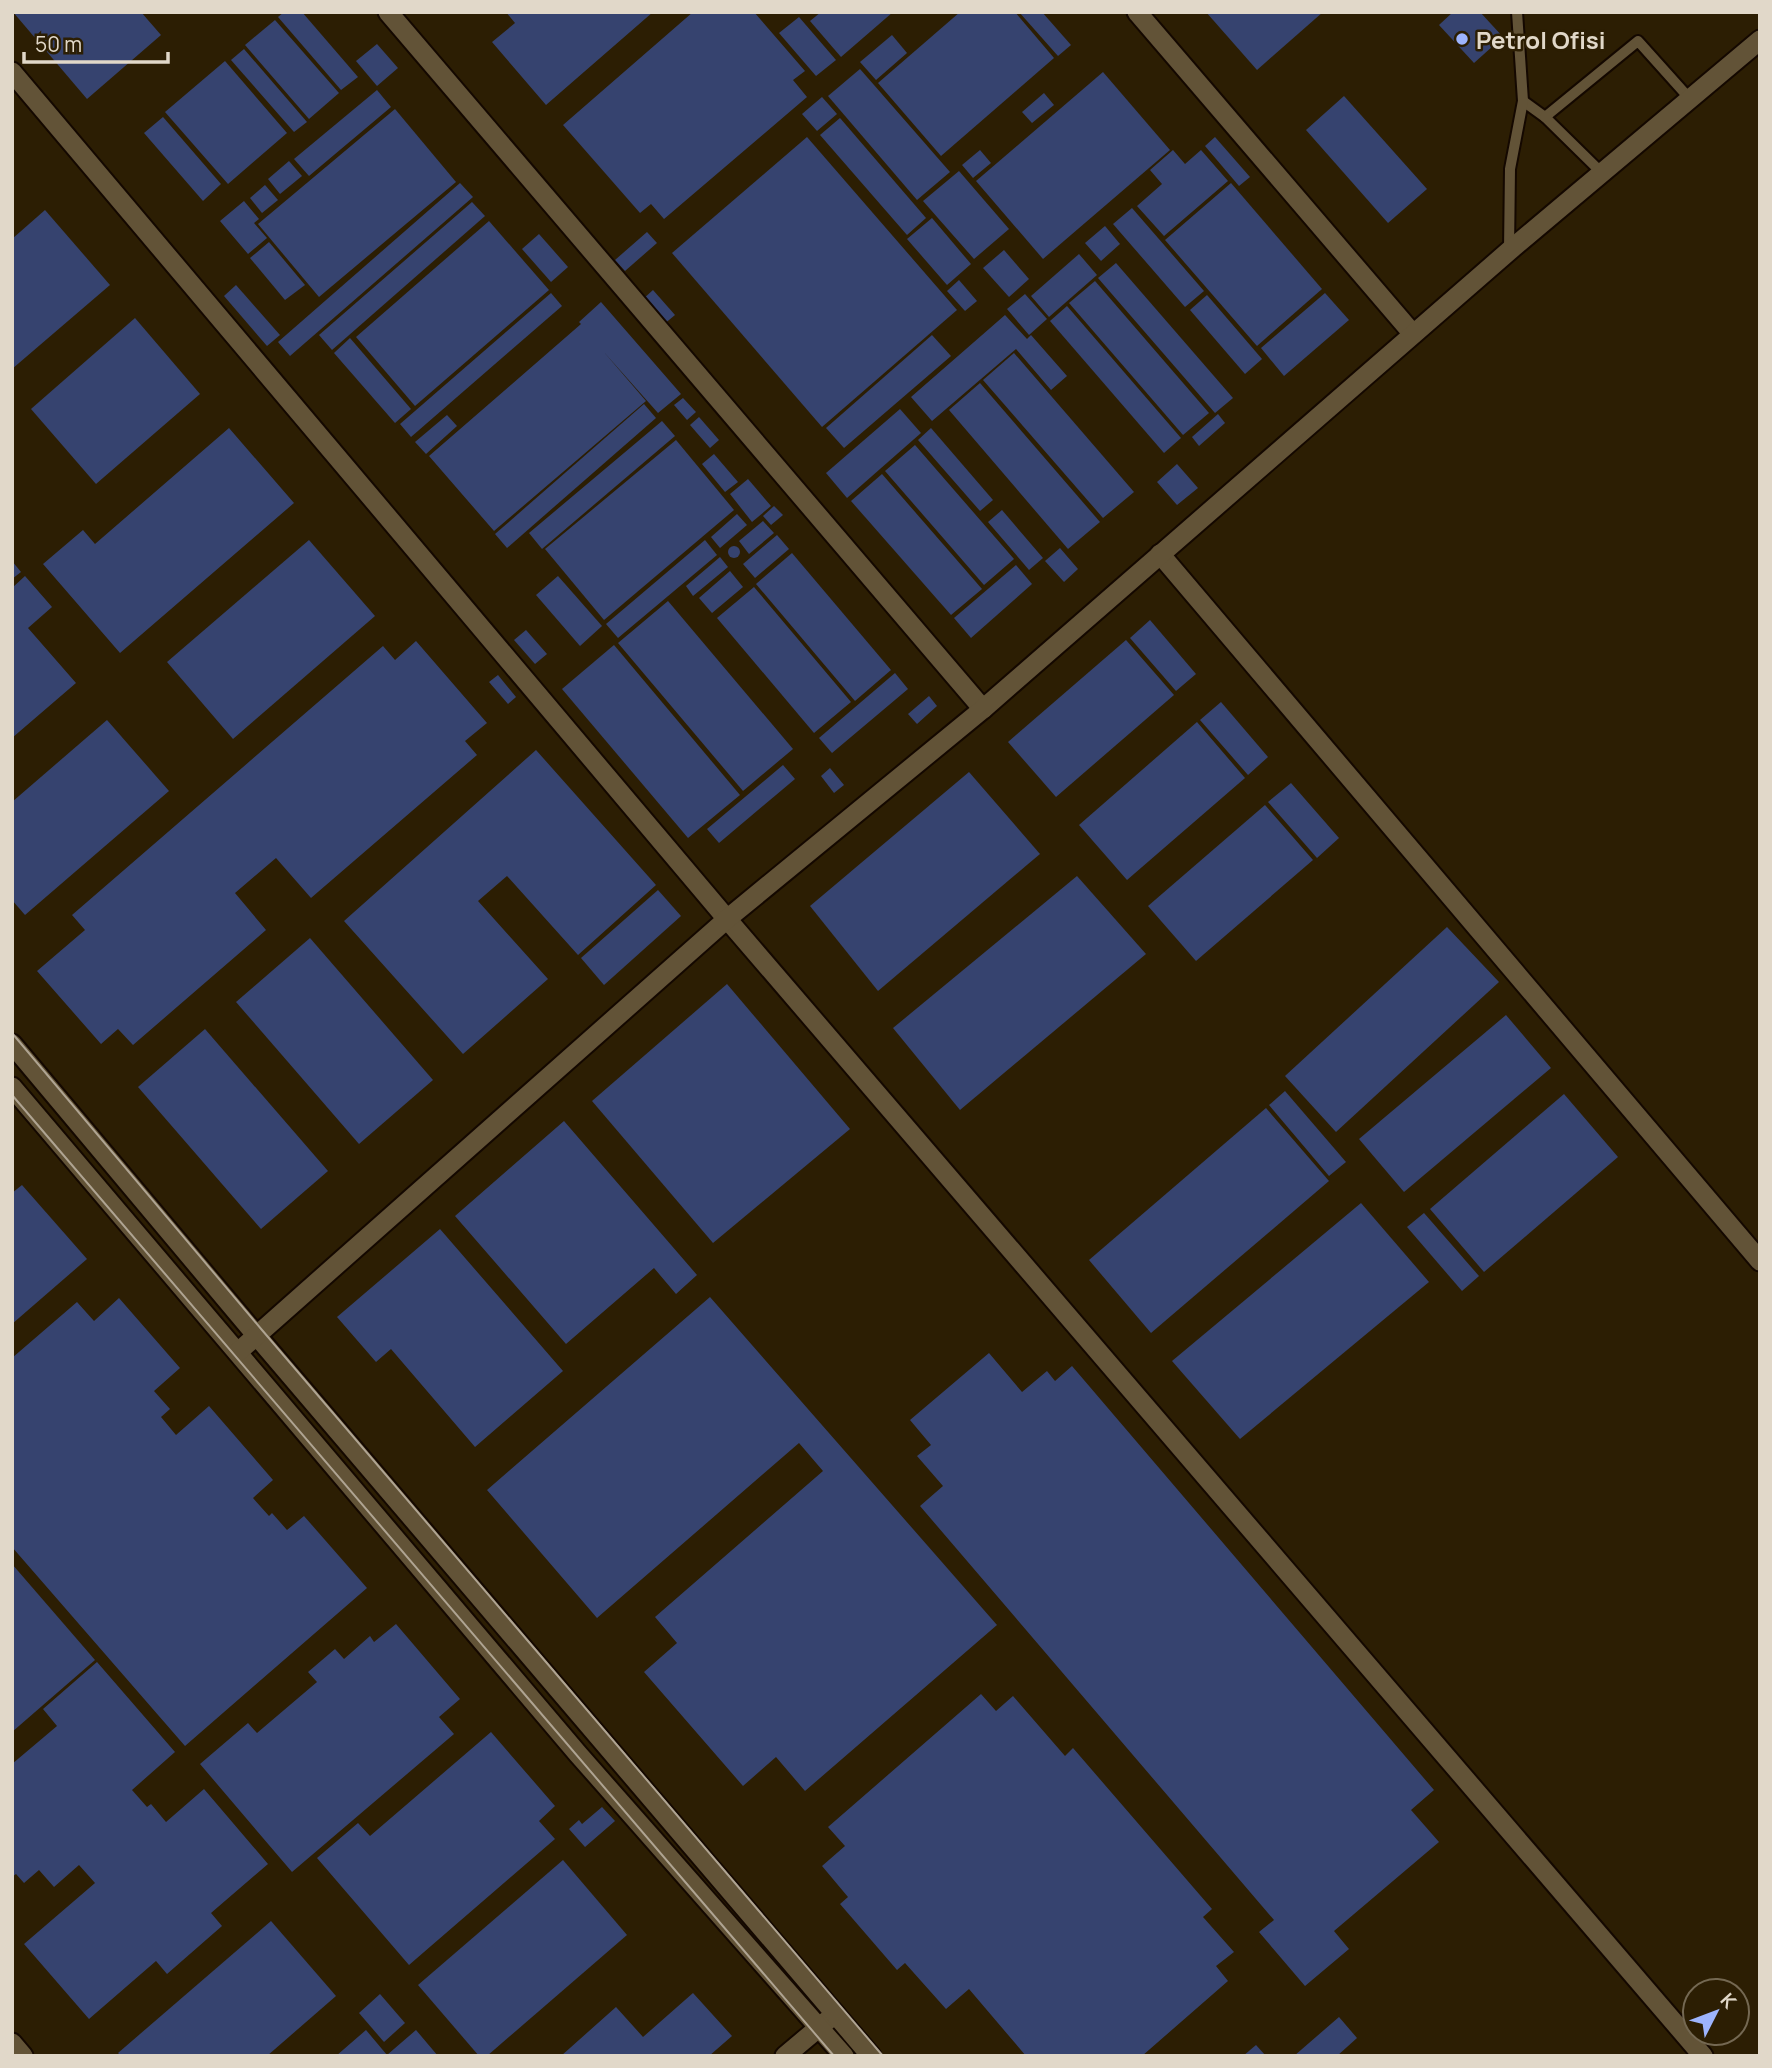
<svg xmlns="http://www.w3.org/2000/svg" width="1772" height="2068" font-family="Manrope,sans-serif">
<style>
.building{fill:#36436f}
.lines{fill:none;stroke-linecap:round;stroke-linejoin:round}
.service-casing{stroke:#140800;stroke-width:14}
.minor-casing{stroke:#140800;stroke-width:23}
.tertiary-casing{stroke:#140800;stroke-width:23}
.service{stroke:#625337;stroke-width:10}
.minor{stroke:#625337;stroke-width:19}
.tertiary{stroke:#625337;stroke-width:19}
.tram{stroke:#afa492;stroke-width:2}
.poi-dot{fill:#9db4fd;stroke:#2c1e03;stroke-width:2.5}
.labels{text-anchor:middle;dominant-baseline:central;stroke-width:5;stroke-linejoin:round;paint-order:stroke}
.poi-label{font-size:24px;font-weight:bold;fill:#e1d8c9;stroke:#2c1e03;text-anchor:start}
</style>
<rect width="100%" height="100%" fill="#2c1e03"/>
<g class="building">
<polygon points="13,12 141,12 161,35 87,99"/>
<polygon points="284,12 302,12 358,77 341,90 278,17"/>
<polygon points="506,12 653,12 546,105 492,42 515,23"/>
<polygon points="693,12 754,12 805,71 793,80 807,97 664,219 651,204 640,213 563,125"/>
<polygon points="821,12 893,12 841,57 810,21"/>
<polygon points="960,12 1015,12 1054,58 941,156 878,83"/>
<polygon points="1019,12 1042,12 1071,45 1058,56"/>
<polygon points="1206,12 1323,12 1257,70"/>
<polygon points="1453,12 1480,12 1503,37 1474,63 1439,25"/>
<polygon points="799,17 836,60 816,76 779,33"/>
<polygon points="275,20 339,93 309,119 245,45"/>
<polygon points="892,35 907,53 876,80 860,62"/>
<polygon points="377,44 398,68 377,86 356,61"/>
<polygon points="244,49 307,122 294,132 231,60"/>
<polygon points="225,61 287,133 228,184 165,112"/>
<polygon points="860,69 950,172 917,200 828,96"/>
<polygon points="1103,72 1170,150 1043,259 976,181"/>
<polygon points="377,90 391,107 309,176 294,159"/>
<polygon points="1044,93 1054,105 1032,123 1022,112"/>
<polygon points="1344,96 1427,189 1388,223 1306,130"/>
<polygon points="822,97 837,114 817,131 802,114"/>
<polygon points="395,109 456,182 319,297 258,224"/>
<polygon points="163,117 221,184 203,201 144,133"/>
<polygon points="840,118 926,218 907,235 820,135"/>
<polygon points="807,137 957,310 822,427 672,253"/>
<polygon points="1215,137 1250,177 1239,186 1205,146"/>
<polygon points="980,150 991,163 973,178 962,165"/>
<polygon points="1173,150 1185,164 1201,150 1228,181 1164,236 1137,206 1162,184 1150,170"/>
<polygon points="289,161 302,176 280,194 268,179"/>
<polygon points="959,171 1009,229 974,259 923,201"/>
<polygon points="460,183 473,197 290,356 278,342"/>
<polygon points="1231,183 1322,289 1257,346 1165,240"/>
<polygon points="265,185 278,200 262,213 250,198"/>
<polygon points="244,201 259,219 254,223 267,238 248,254 220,221"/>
<polygon points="472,202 485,216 332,350 319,335"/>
<polygon points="1132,208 1204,291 1185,307 1113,224"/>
<polygon points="45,210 110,285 12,369 12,239"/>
<polygon points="932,218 971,264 947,285 907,239"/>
<polygon points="489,221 549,290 415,406 356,337"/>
<polygon points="1105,226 1120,244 1101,261 1085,243"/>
<polygon points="647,232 657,243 625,271 615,260"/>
<polygon points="539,234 568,267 551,282 522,249"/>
<polygon points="269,242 305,285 285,300 250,258"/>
<polygon points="1004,250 1029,279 1009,297 983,268"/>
<polygon points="1079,254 1097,275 1049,317 1031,296"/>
<polygon points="1116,263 1233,398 1215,413 1098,278"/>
<polygon points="959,280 977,301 965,311 947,291"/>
<polygon points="1095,281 1209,413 1183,435 1069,303"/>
<polygon points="236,285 280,335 267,346 224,296"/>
<polygon points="653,290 675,315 663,325 642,300"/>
<polygon points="551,293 562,306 411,437 400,424"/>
<polygon points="1325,293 1349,320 1284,376 1261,348"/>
<polygon points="1025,294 1047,319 1029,335 1007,309"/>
<polygon points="1207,295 1262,359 1245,374 1190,310"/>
<polygon points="601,302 681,394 658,413 603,351 646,401 494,531 429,456 581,324 579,322"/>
<polygon points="1067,306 1181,438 1164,453 1050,321"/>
<polygon points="1005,315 1027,339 1031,335 1067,376 1051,390 1016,349 932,421 911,397"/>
<polygon points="135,318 200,394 96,484 31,409"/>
<polygon points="932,335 951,356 844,448 826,428"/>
<polygon points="350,338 411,409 395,423 334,353"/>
<polygon points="1014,353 1134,492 1103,518 983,380"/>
<polygon points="980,383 1100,522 1068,549 949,410"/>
<polygon points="683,398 696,412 687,420 674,405"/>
<polygon points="644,404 656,418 507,548 495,534"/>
<polygon points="900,409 921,433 847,498 826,473"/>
<polygon points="1218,414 1225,423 1199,446 1192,437"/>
<polygon points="447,415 457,426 426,454 415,442"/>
<polygon points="699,417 719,440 710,448 690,425"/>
<polygon points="662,421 675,436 542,549 529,533"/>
<polygon points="229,428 294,503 120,653 43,564 83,530 95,544"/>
<polygon points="931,428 993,500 980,511 918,440"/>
<polygon points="676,440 734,510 604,620 545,549"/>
<polygon points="915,445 1014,559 984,585 885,471"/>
<polygon points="714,454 738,482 725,492 702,464"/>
<polygon points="1177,464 1198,488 1177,505 1157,482"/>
<polygon points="882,474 982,589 951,615 851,501"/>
<polygon points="748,479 771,506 752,522 730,494"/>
<polygon points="774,506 783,515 771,525 763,516"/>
<polygon points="1002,510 1043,558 1029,570 988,522"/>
<polygon points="737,514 747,525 720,548 711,537"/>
<polygon points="763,521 774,533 749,554 739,541"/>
<polygon points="777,535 789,549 755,578 743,564"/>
<polygon points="309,540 375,616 233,739 167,662"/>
<polygon points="705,540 717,555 618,638 606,624"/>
<circle cx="734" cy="552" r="6"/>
<polygon points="1060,548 1078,569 1064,582 1045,561"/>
<polygon points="792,553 891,670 855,701 756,584"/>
<polygon points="720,557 728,567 693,596 686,586"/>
<polygon points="12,561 21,572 12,579"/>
<polygon points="1016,565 1032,584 971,638 954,618"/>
<polygon points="730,571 743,587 712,613 699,598"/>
<polygon points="25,576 52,607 28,628 76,683 12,738 12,588"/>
<polygon points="558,576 602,626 580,646 536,595"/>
<polygon points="754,587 851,702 814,733 717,618"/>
<polygon points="668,601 793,749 743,791 618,643"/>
<polygon points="1150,620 1196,674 1176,691 1130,638"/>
<polygon points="526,630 547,654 535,664 514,640"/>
<polygon points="1126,640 1174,695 1056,797 1008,742"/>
<polygon points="416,641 487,723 465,741 477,755 311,898 276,858 235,893 266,930 133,1045 118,1029 101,1044 37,971 85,930 72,915 383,646 395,660"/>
<polygon points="614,645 740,795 688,838 562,689"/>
<polygon points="895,673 908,689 832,753 819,738"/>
<polygon points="498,675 516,697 508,704 489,682"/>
<polygon points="929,696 937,706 917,724 908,714"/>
<polygon points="1221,702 1268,757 1248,775 1200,720"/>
<polygon points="107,720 169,791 25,915 12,900 12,802"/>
<polygon points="1197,722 1245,778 1127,880 1079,825"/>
<polygon points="536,750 656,885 578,955 507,876 478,901 548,979 463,1054 344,921"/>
<polygon points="783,765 795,779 719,843 707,829"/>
<polygon points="830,768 844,785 834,793 821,776"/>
<polygon points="969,772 1040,854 878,991 810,906"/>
<polygon points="1291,783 1339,838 1317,858 1268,802"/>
<polygon points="1265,805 1313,860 1196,961 1148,906"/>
<polygon points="1077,876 1146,954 960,1110 893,1028"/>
<polygon points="658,890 681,916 604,985 581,958"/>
<polygon points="1447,927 1499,982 1336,1132 1285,1076"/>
<polygon points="310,938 433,1080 359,1144 236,1002"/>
<polygon points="727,984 850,1129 713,1243 592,1101"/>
<polygon points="1506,1015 1551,1068 1404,1192 1359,1139"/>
<polygon points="205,1029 328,1171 261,1229 138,1087"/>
<polygon points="1285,1091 1346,1162 1329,1176 1269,1105"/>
<polygon points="1564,1094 1618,1157 1484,1272 1430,1209"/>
<polygon points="1266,1108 1329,1181 1151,1333 1089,1260"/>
<polygon points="564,1121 697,1275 676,1294 654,1268 566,1344 455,1216"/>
<polygon points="22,1185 87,1259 12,1324 12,1193"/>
<polygon points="1361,1203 1429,1282 1240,1439 1172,1361"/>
<polygon points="1424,1213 1479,1276 1462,1291 1407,1227"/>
<polygon points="440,1229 563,1371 475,1447 391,1349 376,1362 337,1317"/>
<polygon points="710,1297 997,1625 805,1791 776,1757 743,1786 644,1672 677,1643 655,1617 823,1471 799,1443 597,1618 487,1490"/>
<polygon points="119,1298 180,1368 154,1391 170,1409 161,1417 176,1435 209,1406 273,1480 253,1498 269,1516 272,1513 287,1530 304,1516 367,1588 185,1746 12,1547 12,1358 77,1302 94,1321"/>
<polygon points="989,1353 1022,1392 1047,1371 1055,1381 1072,1366 1434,1790 1411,1810 1439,1842 1334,1931 1349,1949 1305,1986 1259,1932 1274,1920 920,1506 943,1486 917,1456 931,1445 910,1420"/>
<polygon points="12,1564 95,1660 12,1732"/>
<polygon points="396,1624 460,1699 439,1717 454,1734 292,1872 200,1764 248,1723 257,1733 317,1682 308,1672 335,1649 344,1659 370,1636 374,1642"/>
<polygon points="97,1662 175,1752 132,1790 147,1807 151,1804 166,1822 204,1789 268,1864 211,1913 222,1926 167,1974 156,1961 89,2019 24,1944 95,1883 79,1865 54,1887 39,1870 24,1883 16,1874 12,1877 12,1764 57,1726 43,1709"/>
<polygon points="981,1694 996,1711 1013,1696 1065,1756 1073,1748 1212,1909 1203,1917 1234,1952 1216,1966 1228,1981 1142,2056 1026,2056 969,1989 946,2009 905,1963 897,1970 840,1904 848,1897 822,1866 845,1846 828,1827"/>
<polygon points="491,1732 555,1806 539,1821 555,1839 409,1965 317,1858 358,1823 370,1836"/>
<polygon points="602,1807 615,1821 585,1847 569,1829 579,1820 582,1824"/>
<polygon points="563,1860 627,1935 487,2056 479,2056 418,1985"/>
<polygon points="271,1921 336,1996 267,2056 121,2056 118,2053"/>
<polygon points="693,1993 732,2036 709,2056 561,2056 616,2007 643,2037"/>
<polygon points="380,1994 405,2023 384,2042 359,2013"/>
<polygon points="1339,2017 1357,2038 1337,2056 1294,2056"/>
<polygon points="366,2030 387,2055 416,2030 438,2056 336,2056"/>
<polygon points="1256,2045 1266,2056 1243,2056"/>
</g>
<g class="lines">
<g class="service-casing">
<g id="service">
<polyline points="1523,101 1545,117 1602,173"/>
<polyline points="1545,117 1638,41 1690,99"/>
<polyline points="1509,250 1510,169 1523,101 1517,12"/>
</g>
</g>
<g class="minor-casing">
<g id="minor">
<polyline points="12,2043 23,2056"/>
<polyline points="785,2056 835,2014"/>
</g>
</g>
<g class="tertiary-casing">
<g id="tertiary">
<polyline points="388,12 983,709"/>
<polyline points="1137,12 1413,334"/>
<polyline points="12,72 727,919 1703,2056"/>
<polyline points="1160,554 1760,1261"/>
<polyline points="12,1044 256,1335 871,2056"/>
<polyline points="12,1087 578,1754 844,2056"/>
<polyline points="238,1352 727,919 983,709 1509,251 1760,40"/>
</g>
</g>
<use href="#service" class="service"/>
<use href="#minor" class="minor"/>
<use href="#tertiary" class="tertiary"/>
<g class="tram">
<polyline points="12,1033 262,1330 883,2056"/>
<polyline points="12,1095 834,2056"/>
</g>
</g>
<circle class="poi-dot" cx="1462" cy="39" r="7"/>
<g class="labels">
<g class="poi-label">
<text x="1476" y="39">Petrol Ofisi</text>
</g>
</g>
<rect width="1772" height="2068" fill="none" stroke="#e1d8c9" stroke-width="28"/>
<g transform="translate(1716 2012) rotate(48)"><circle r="33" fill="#2c1e03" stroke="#746852" stroke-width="2"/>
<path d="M0-5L12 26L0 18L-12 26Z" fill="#9db4fd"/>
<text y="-10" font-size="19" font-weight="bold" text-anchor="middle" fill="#e1d8c9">K</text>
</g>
<path d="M24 52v10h144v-10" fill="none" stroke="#e1d8c9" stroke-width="3.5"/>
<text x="35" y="52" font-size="21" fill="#e1d8c9" stroke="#2c1e03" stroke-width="5" paint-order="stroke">50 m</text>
</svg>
